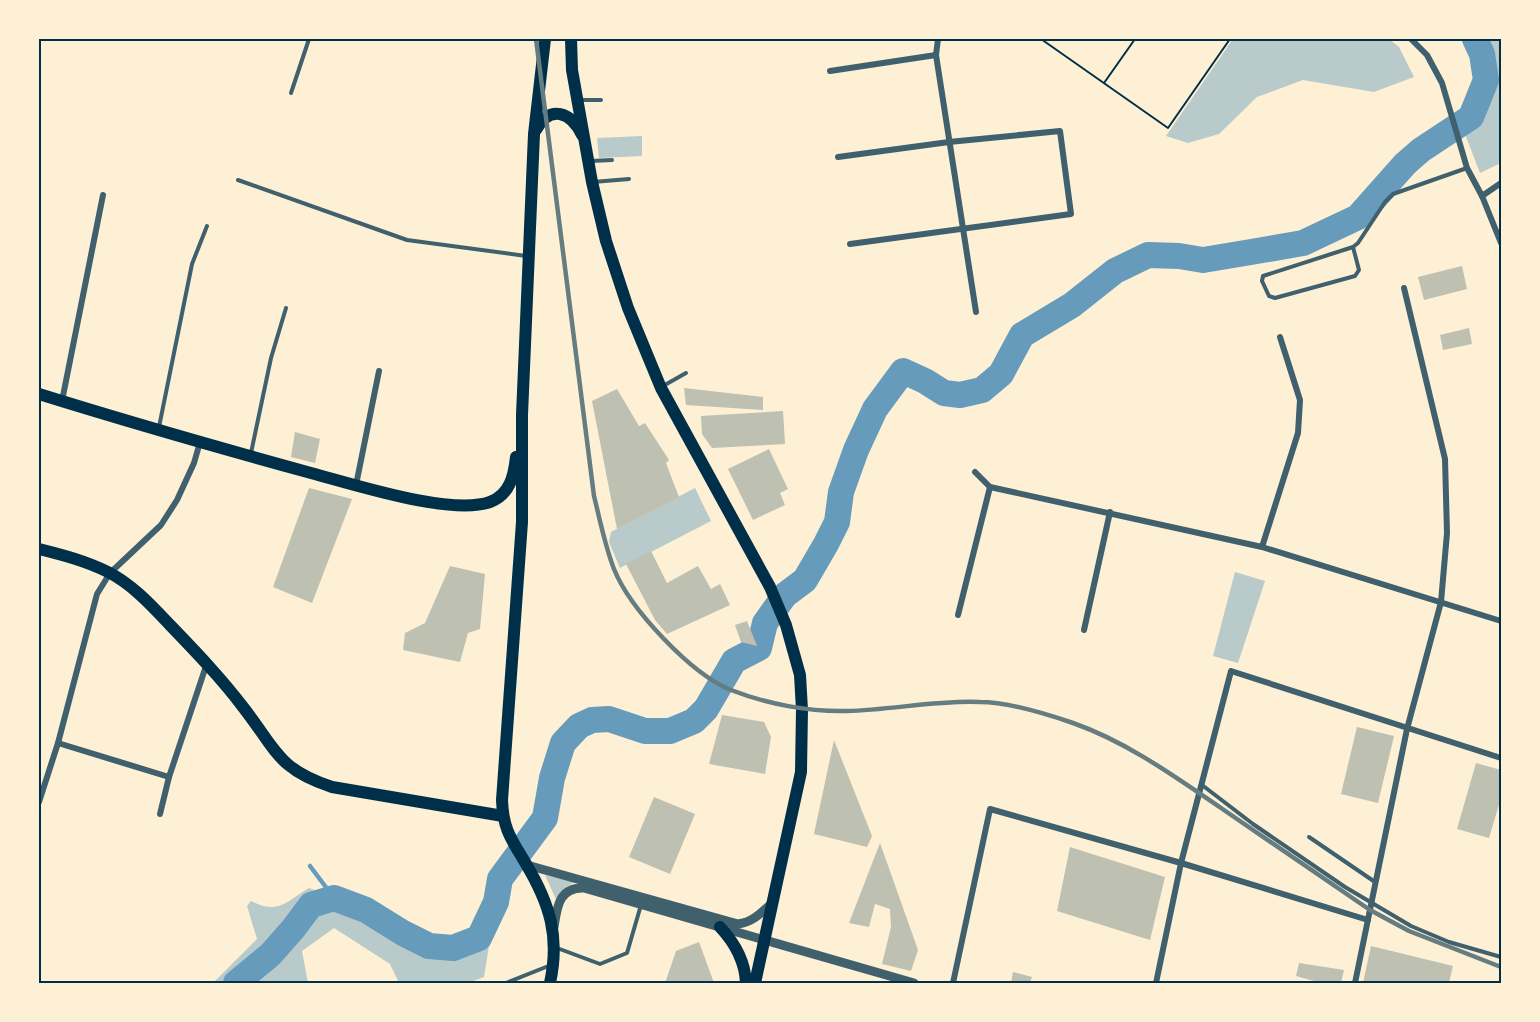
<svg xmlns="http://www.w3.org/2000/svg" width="1540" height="1022" font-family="Inter,sans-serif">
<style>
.green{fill:#b9caca}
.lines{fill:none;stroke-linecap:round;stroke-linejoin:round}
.stream{stroke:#669bbc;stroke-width:4.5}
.river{stroke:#669bbc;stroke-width:26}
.building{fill:#bec0b2}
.path{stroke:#003049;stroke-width:2}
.service{stroke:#3f606c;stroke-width:4}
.minor{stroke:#3f606c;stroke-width:6}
.tertiary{stroke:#3f606c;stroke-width:9}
.primary{stroke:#003049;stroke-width:12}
.rail{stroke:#657d81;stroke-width:4.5}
.neatline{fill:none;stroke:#003049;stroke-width:2}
</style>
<rect width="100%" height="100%" fill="#fdf0d5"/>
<g class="green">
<polygon points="1233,39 1389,39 1399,47 1414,77 1374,92 1303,80 1257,97 1219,134 1188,143 1166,136"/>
<path d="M 1484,39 L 1501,39 L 1501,163 L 1480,173 L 1463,129 C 1469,124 1476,119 1480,113 C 1492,96 1494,56 1484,39 Z"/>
<polygon points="642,136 642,156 599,158 597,138"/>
<polygon points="695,488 711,521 620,568 609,542 611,532"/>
<polygon points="1235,572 1265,581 1238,663 1213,656"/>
<polygon points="545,875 574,882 564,889 559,906"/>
<path d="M 309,888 L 366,910 L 403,933 L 429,946 L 453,948 L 479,938 L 496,902 L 484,977 L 468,983 L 399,983 L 390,964 L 334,928 L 302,951 L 308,983 L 213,983 L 257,939 L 247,906 L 251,901 C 278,915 286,902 309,888 Z"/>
</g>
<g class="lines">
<polyline class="stream" points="310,866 334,898"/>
<polyline class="river" points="236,983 270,955 293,929 311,905 334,898 366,910 403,933 429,946 453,948 479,938 496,902 500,879 545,818 552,778 563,743 579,726 592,720 609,719 645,731 670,731 694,721 706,709 734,661 759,648 765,623 785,595 805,580 826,544 837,522 841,492 856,450 875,409 903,371 925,381 944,393 960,395 982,390 1001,374 1022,335 1072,305 1115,271 1148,255 1179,256 1203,260 1251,252 1303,243 1358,217 1405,164 1421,150 1471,117 1486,80 1482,54 1475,39"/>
</g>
<g class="building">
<polygon points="1462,266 1467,289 1424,300 1418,277"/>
<polygon points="1469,328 1472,344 1443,350 1440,335"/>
<polygon points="684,388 763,397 763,410 686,405"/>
<polygon points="617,389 639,426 645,423 669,460 666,463 679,497 617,529 592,401"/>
<polygon points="783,411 785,444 712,448 702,434 701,416"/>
<polygon points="295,432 320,439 315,463 291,457"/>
<polygon points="769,449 788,489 780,493 785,505 753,520 728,469"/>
<polygon points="309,488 352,499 312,603 273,587"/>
<polygon points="651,551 667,583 698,566 711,589 720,584 730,605 667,634 655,620 626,564"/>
<polygon points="450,566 485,574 480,629 468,633 460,662 403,650 405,633 425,623"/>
<polygon points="747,621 757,646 741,642 735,625"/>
<polygon points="722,715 764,722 771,737 765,774 709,764"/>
<polygon points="1357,727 1394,736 1378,803 1341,794"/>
<polygon points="834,740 872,836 867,847 814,834"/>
<polygon points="1476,763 1501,770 1501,798 1489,838 1457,829"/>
<polygon points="654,797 695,814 670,874 629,857"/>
<polygon points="880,843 918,950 911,971 882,964 891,927 890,909 875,904 869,927 849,923"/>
<polygon points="1070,847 1165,877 1150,940 1057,911"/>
<polygon points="699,942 714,983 665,983 676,951"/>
<polygon points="1371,946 1453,966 1449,983 1363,983"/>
<polygon points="1299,963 1344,970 1341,983 1321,983 1296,976"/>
<polygon points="1013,972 1032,977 1030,983 1011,983"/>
</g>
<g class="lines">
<g class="path">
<polyline points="1041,39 1168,128 1230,39"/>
<polyline points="1104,83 1135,39"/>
</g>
<g class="service">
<polyline points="291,93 309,39"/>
<polyline points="580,100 601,100"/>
<polyline points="591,161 612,160"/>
<polyline points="238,180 407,240 526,256"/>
<polyline points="593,182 629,179"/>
<polyline points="1353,247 1359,270 1355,276 1275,298 1269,296 1262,281 1263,276 1353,247 1358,243 1385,202 1393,194 1467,168"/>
<polyline points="663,386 686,373"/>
<polyline points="159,427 192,264 207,226"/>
<polyline points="251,453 271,358 286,308"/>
<polyline points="1202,785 1253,824 1345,887 1411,926 1449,942 1501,957"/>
<polyline points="1309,837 1375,882"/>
<polyline points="557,948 600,964 627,953 641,905"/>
<polyline points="506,983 551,965"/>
</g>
<g class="minor">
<polyline points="938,39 936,55 976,312"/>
<polyline points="1411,39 1427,55 1442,83 1467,168 1482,196 1501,243"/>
<polyline points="830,71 936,55"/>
<polyline points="838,157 949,142 1060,131 1071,214 850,244"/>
<polyline points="1482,196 1501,183"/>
<polyline points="62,401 103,195"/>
<polyline points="975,472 990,487 1262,547 1501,621"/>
<polyline points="356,485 379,371"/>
<polyline points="1262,547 1298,433 1300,400 1280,337"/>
<polyline points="958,615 990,487"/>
<polyline points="1084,630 1110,512"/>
<polyline points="58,743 169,777"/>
<polyline points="39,802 58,743 97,594 110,573 161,525 177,500 194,463 200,442"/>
<polyline points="160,814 169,777 207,663"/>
<polyline points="953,983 990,809 1181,863 1368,920"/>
<polyline points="1156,983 1181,863 1231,671 1501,758"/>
<polyline points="1355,983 1407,729 1441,602 1447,533 1445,459 1404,288"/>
</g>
<g class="tertiary">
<path d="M 527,865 L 738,924 C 753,922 761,913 772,903"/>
<path d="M 554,927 C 557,907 559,887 584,888 L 914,983"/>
</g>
<g class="primary">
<path d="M 545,39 L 534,134 L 522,415 L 522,522 L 502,800 C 503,830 512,840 526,864 C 550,904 560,937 550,983"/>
<polyline points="571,39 572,70 592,182 606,241 628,308 661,388 770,587 786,625 800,675 802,710 801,772 755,983"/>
<path d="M 536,130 C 550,104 571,112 582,135"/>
<path d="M 39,394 C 129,422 220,448 311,473 C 353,484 451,516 490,502 C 510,495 514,475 516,457"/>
<path d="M 39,549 C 63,555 86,561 108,572 C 132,584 152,606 170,625 C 196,652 221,678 243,707 C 276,749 277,769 332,787 L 503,816"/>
<path d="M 720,927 C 734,942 745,961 746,983"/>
</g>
<path class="rail" d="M 536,39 L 594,496 C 600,520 605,546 614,569 C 630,609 691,674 731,690 C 767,704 809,712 847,711 C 892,710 936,700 980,702 C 1007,702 1047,714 1073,723 C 1127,742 1174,776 1221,808 C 1270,842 1320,876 1370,910 L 1409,931 L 1501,967"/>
</g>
<rect width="1540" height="1022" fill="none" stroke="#fdf0d5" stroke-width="81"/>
<rect x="40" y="40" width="1460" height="942" class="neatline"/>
</svg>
